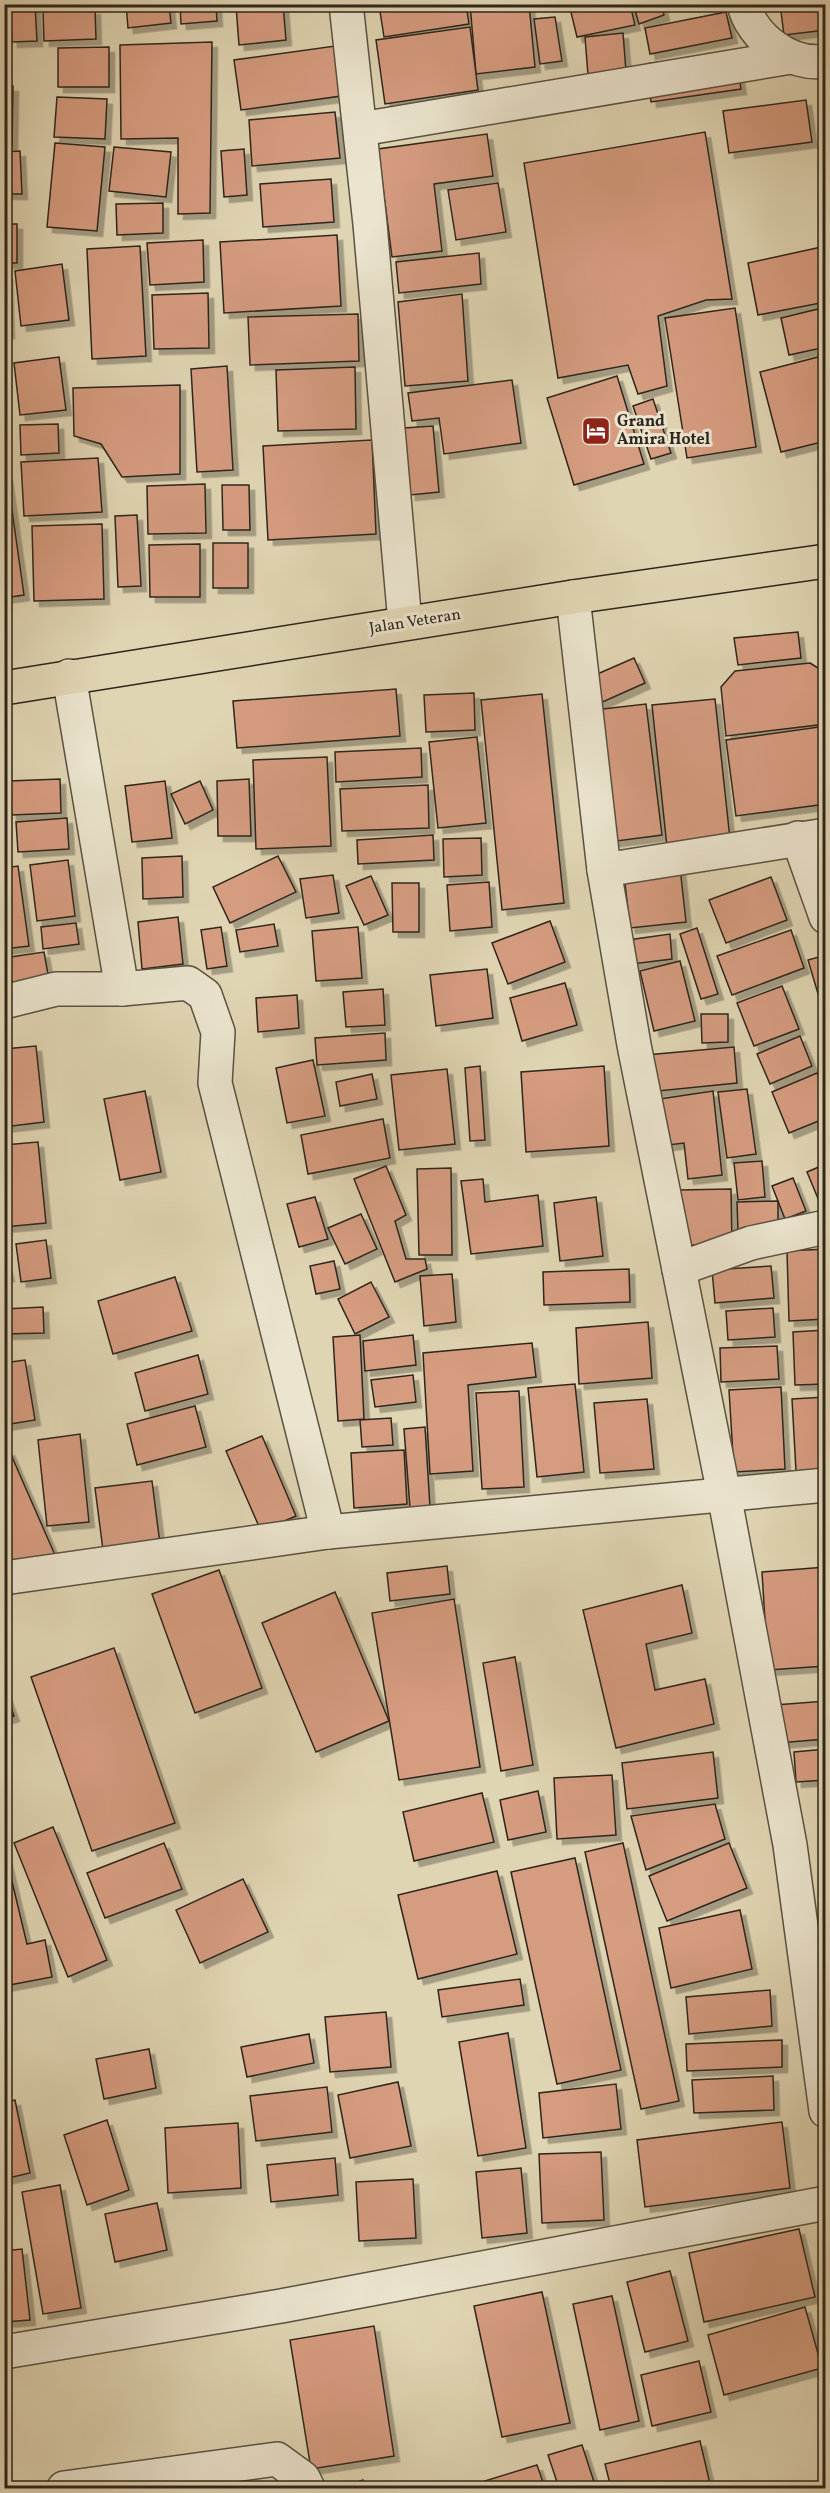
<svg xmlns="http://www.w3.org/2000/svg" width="830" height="2493" font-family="Vollkorn,serif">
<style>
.building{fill:#d69c80;stroke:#2e261d;stroke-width:1.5;filter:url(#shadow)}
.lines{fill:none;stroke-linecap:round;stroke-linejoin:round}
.minor-casing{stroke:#5a5242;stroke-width:36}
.primary-casing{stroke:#2e261d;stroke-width:36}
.minor{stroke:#ebe4ce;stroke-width:33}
.primary{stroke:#e0d5b3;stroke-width:33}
.labels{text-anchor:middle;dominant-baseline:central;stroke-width:6;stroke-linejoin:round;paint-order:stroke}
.poi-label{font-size:16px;font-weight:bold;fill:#2e261d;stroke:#ebe4ce;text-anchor:start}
.street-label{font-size:16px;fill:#2e261d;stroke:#ebe4ce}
</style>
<defs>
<filter id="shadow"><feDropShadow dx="5.5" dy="5.5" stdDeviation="0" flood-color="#0004"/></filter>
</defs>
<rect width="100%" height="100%" fill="#e0d5b3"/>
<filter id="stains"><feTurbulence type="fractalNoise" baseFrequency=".00333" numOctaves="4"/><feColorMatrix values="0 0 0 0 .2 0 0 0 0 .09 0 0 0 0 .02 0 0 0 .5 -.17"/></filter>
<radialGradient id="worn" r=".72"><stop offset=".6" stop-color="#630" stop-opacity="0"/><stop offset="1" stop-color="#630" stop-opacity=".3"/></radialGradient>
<g class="building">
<polygon points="10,4 35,4 37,41 12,42"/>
<polygon points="126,4 169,4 171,23 128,28"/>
<polygon points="180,4 216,4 217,21 181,24"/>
<polygon points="283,4 286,40 239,45 236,6"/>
<polygon points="466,4 469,24 384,37 379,5"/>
<polygon points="470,4 529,4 535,67 476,74"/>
<polygon points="569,4 630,4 635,25 577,37"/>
<polygon points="633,4 661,4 664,15 639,24"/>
<polygon points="780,4 826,4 826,30 784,35"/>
<polygon points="95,9 96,39 44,41 43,11"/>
<polygon points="726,12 732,38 650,54 645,28"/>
<polygon points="555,17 562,61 540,64 534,19"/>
<polygon points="470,27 478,90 385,104 376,40"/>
<polygon points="623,33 626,71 588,75 585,37"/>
<polygon points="212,42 210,213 178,214 178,138 121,139 120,45"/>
<polygon points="335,46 341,96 241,110 234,60"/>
<polygon points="109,47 109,87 58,87 58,48"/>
<polygon points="735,52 741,89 651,102 646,64"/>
<polygon points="4,86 13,86 12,145 4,145"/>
<polygon points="57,97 107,99 105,139 54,137"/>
<polygon points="806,100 812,142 729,153 723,111"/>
<polygon points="335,112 340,158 252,166 249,120"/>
<polygon points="705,132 732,299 706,300 658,316 667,386 638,394 628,365 558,378 524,163"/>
<polygon points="487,134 493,176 434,184 442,251 392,257 378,149"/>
<polygon points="55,143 105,147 97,231 47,227"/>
<polygon points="114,147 171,152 166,197 109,191"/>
<polygon points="244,149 247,195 224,197 221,151"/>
<polygon points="20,151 22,194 4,194 4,152"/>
<polygon points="331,179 334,222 263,227 260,184"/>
<polygon points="498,183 506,232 456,240 448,190"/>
<polygon points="163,203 163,233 117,235 116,204"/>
<rect x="4" y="224" width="13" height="39"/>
<polygon points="337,235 341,306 224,313 220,242"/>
<polygon points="203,240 204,282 150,285 147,243"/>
<polygon points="140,246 146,356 92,359 87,249"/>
<polygon points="826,246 826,302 758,315 748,263"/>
<polygon points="479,253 481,284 399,293 396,262"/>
<polygon points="62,264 69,320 21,326 15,271"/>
<polygon points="4,274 7,274 9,333 4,333"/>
<polygon points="208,293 209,348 154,349 152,295"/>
<polygon points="462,294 468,381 405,386 398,302"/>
<polygon points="735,308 756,447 687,458 665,318"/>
<polygon points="818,309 826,347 789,355 781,318"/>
<polygon points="358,314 359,361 250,365 248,317"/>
<polygon points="822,356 826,369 826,441 781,452 760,372"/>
<polygon points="59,357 66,410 20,415 14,363"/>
<polygon points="227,366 233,470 197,472 191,369"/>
<polygon points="355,367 356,429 278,431 276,370"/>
<polygon points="617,376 644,464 574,485 547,398"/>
<polygon points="512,380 521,443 444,454 439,418 412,421 408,393"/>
<polygon points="180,385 180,474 122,477 101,444 74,436 73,388"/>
<polygon points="653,399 671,453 651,459 633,406"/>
<polygon points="58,424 59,453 21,455 20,425"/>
<polygon points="433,426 439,492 410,495 404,428"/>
<polygon points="372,440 376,534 268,540 263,446"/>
<polygon points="98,458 102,512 24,516 21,462"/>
<polygon points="4,475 7,475 24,595 4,598"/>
<polygon points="205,484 206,533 148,534 147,486"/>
<polygon points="222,485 249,485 250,530 223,530"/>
<polygon points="137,515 141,586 118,587 115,516"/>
<polygon points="102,524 104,599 34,601 32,526"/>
<rect x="213" y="543" width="35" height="45"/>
<polygon points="200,544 200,597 150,597 149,545"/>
<polygon points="798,632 801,658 738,665 734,638"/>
<polygon points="634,658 645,683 598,704 586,679"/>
<polygon points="810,663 826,673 826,724 726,736 721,687 735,671"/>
<polygon points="396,689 400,736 237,748 233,701"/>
<polygon points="474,693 475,730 426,732 424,695"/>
<polygon points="542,694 564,903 502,910 481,700"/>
<polygon points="715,699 730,839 667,847 652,705"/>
<polygon points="646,704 662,835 609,842 594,710"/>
<polygon points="826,726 826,804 736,816 726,740"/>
<polygon points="477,737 486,823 438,828 429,742"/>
<polygon points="421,748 422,777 336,782 335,752"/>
<polygon points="327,757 331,846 256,849 253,760"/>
<polygon points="60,779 61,813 11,815 9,781"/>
<polygon points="249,779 251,836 218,836 217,781"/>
<polygon points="165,781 172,838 132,842 125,786"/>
<polygon points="200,781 213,810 185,824 171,794"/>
<polygon points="428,785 429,828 342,831 340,789"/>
<polygon points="67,818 69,849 18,852 16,822"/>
<polygon points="433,835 434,860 358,864 357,840"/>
<polygon points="481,838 482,875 444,877 443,839"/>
<polygon points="182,856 183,897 143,899 142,858"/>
<polygon points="278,856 296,892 230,923 213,887"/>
<polygon points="68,860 75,916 37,921 30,865"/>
<polygon points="18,866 29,946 4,949 4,868"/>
<polygon points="680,867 686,922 630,928 624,874"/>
<polygon points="333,875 339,913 306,918 300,879"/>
<polygon points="371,876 388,915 364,925 346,886"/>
<polygon points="771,877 787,920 726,943 709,900"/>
<polygon points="489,882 492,927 450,931 447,885"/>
<polygon points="392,883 419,883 419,932 393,932"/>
<polygon points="178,917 183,964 142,969 138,922"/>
<polygon points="550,921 565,962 508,984 492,943"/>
<polygon points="76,923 79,944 43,949 41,927"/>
<polygon points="274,924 278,946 240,952 236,930"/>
<polygon points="221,927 227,966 207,969 201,930"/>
<polygon points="358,927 362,978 316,981 312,931"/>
<polygon points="697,928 718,994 701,999 680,934"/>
<polygon points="791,930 804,968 732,995 717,956"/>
<polygon points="670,934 672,959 632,964 628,940"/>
<polygon points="44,952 49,980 5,988 4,958"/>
<polygon points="826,955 826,1013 824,1014 808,960"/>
<polygon points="680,961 695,1021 654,1031 640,971"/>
<polygon points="487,969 493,1018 436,1026 430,975"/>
<polygon points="565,983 577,1025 522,1041 510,998"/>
<polygon points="782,986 799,1029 754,1046 737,1003"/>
<polygon points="383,989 385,1025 346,1027 343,992"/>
<polygon points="297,995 299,1028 258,1032 256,998"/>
<polygon points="701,1014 728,1014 728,1042 702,1043"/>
<polygon points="385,1033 386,1060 317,1065 315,1038"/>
<polygon points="800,1036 812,1066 770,1084 757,1054"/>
<polygon points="36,1046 44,1122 4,1127 4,1049"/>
<polygon points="734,1047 737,1083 648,1092 646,1055"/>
<polygon points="313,1060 325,1116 287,1123 276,1068"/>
<polygon points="480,1066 485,1140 470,1141 465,1068"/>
<polygon points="604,1066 609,1146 526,1152 521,1072"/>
<polygon points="447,1069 455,1144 399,1150 391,1075"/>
<polygon points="817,1073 826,1092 826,1118 789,1133 772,1092"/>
<polygon points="372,1074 377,1099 340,1106 336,1082"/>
<polygon points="747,1089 756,1154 727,1158 718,1092"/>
<polygon points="145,1091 161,1172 120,1180 104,1099"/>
<polygon points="713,1091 722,1175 688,1179 684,1143 659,1146 653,1100"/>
<polygon points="383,1119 390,1158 308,1174 301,1135"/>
<polygon points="38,1142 46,1223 4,1227 4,1145"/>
<polygon points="762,1161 765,1197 738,1200 734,1163"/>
<polygon points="826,1164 826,1212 824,1213 807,1172"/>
<polygon points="386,1166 406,1215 395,1221 406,1259 425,1259 427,1269 395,1282 354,1179"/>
<polygon points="451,1168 452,1255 419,1255 417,1169"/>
<polygon points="793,1178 806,1211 785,1219 772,1186"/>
<polygon points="483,1179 485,1202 538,1195 543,1246 471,1254 461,1181"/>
<polygon points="731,1189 732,1245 680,1245 679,1190"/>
<polygon points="315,1197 328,1239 299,1247 287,1204"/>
<polygon points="596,1197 603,1256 560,1261 554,1203"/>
<polygon points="778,1201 778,1231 738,1232 737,1202"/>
<polygon points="361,1214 377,1249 345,1264 328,1228"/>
<polygon points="46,1240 51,1278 21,1282 16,1244"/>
<polygon points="826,1249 826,1319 789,1321 787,1251"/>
<polygon points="4,1257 9,1276 4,1277"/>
<polygon points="334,1261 340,1289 316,1294 310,1266"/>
<polygon points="771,1266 774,1298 715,1303 712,1270"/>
<polygon points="629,1269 630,1302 544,1305 543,1272"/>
<polygon points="452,1274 456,1322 424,1326 420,1276"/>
<polygon points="175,1277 192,1331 113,1354 98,1301"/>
<polygon points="371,1282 389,1317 355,1334 338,1299"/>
<polygon points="43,1307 44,1333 4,1334 4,1309"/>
<polygon points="773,1308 775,1337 728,1340 726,1311"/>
<polygon points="648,1322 652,1378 579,1384 576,1328"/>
<polygon points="826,1330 826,1384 795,1385 793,1332"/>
<polygon points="360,1335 364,1419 338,1421 333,1337"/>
<polygon points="413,1335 416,1365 365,1371 363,1341"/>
<polygon points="532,1343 536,1377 468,1385 473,1471 430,1474 423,1353"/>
<polygon points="777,1346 779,1379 721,1382 720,1348"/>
<polygon points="198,1355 208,1394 145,1411 135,1373"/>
<polygon points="25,1360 35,1420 4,1425 4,1363"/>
<polygon points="413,1375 416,1402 375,1407 371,1380"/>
<polygon points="575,1384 584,1472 537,1477 528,1388"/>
<polygon points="781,1387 785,1469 734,1472 729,1390"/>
<polygon points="519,1391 524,1487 482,1489 476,1393"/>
<polygon points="826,1397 826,1469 796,1471 792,1399"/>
<polygon points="647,1399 654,1469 600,1473 594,1403"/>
<polygon points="195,1406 206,1447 137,1465 127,1424"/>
<polygon points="391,1418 393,1445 362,1447 360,1420"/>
<polygon points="425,1427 430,1507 410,1508 404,1429"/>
<polygon points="80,1434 89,1522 47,1526 38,1440"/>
<polygon points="262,1436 296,1516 261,1531 226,1451"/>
<polygon points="9,1450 55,1555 12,1574 4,1558 4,1452"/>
<polygon points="404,1450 407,1504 354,1508 351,1453"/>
<polygon points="152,1481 160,1544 103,1550 95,1488"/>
<polygon points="447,1566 450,1594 390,1601 387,1573"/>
<polygon points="826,1567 826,1666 768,1670 762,1572"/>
<polygon points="219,1570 262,1688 195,1713 152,1594"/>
<polygon points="682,1585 692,1633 646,1644 655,1690 705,1679 714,1724 616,1748 583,1610"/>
<polygon points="335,1592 389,1721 316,1752 262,1623"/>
<polygon points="454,1599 480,1767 399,1780 372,1613"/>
<polygon points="114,1648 175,1823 92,1851 31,1677"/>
<polygon points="515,1657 533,1765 501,1771 483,1663"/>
<polygon points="4,1689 14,1716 4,1719"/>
<polygon points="826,1701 826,1739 778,1743 775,1705"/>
<polygon points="826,1749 826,1780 796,1782 794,1752"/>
<polygon points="713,1752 718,1798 627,1809 622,1763"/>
<polygon points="612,1775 616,1835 557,1839 554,1778"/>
<polygon points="538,1791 546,1832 508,1840 500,1800"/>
<polygon points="482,1793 494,1842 414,1861 403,1812"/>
<polygon points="715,1804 725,1839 646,1870 631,1816"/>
<polygon points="53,1827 107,1960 68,1977 14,1843"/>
<polygon points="164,1843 182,1889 105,1918 87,1873"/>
<polygon points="623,1843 679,2101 641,2109 585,1852"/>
<polygon points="729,1843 747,1888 667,1921 649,1876"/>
<polygon points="4,1848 27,1944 45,1940 52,1977 4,1986"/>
<polygon points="575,1858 621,2070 557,2084 511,1872"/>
<polygon points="497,1871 517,1954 418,1979 398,1895"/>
<polygon points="243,1879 268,1932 200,1963 176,1910"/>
<polygon points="740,1910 752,1969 671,1988 659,1928"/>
<rect x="823" y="1919" width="3" height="34"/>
<polygon points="520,1979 524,2005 442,2017 438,1990"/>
<polygon points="770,1990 772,2026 689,2034 686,1997"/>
<polygon points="386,2012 391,2067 330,2072 325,2017"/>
<polygon points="508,2033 526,2148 478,2156 459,2042"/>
<polygon points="309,2034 314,2063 247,2077 241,2047"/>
<polygon points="782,2040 782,2067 687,2071 686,2044"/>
<polygon points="149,2049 156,2088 104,2099 96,2059"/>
<polygon points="773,2076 774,2110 694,2113 692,2080"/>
<polygon points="398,2082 411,2146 350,2158 338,2095"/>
<polygon points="616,2084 621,2129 543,2138 539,2093"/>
<polygon points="327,2087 332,2132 256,2141 250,2096"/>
<polygon points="15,2100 30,2173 4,2179 4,2102"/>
<polygon points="107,2120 129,2190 87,2205 64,2135"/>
<polygon points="782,2122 790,2188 645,2207 637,2140"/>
<polygon points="238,2123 241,2188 168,2193 165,2128"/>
<polygon points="601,2152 604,2220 542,2223 539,2154"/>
<polygon points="335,2158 338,2195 271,2202 267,2165"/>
<polygon points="521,2168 527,2233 482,2238 476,2172"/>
<polygon points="413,2179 416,2238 359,2241 356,2182"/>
<polygon points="60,2185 81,2308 43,2314 22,2192"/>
<polygon points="157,2203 167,2250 115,2262 105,2214"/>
<polygon points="799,2229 815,2297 704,2322 689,2253"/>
<polygon points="22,2249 30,2320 4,2322 4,2251"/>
<polygon points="670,2271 688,2341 645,2352 627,2282"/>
<polygon points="542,2292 570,2423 502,2437 474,2306"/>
<polygon points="612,2296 639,2421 600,2430 573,2304"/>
<polygon points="805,2307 822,2368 724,2395 708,2335"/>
<polygon points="374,2326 394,2456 311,2469 290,2340"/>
<polygon points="699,2361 711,2412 652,2426 641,2375"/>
<polygon points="700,2441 711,2488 611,2488 605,2464"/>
<polygon points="582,2445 596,2488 559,2488 548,2455"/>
<polygon points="537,2465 545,2488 462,2488"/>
<polygon points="363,2480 366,2488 341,2488"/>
</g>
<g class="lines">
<g class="minor-casing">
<g id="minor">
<polyline points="346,4 370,224 405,623"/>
<path d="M 744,4 C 751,37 791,67 826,61"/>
<polyline points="361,129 791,57"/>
<polyline points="573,597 604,870 634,1045 724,1494 790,1845 826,2111"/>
<polyline points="69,676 122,989 188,983 205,995 218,1032 215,1083 328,1532"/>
<polyline points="798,838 826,917"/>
<polyline points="604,870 826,835"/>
<polyline points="4,1002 56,989 122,989"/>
<polyline points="679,1269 751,1243 826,1227"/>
<polyline points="4,1578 328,1532 826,1485"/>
<polyline points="4,2352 281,2306 826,2203"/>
<polyline points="64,2488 277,2459 303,2478 308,2488"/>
</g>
</g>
<g class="primary-casing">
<polyline id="primary" points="4,688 573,597 826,561"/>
</g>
<use href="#minor" class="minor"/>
<use href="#primary" class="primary"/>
</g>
<defs>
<g id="hotel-square" transform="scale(1.5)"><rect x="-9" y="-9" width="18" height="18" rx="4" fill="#8f2418" stroke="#ebe4ce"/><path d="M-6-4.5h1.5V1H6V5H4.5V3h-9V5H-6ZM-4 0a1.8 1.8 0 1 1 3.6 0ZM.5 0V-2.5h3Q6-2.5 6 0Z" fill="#fff"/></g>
</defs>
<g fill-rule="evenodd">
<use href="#hotel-square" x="596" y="431"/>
</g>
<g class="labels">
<g class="poi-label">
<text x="617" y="422">Grand<tspan x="617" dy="18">Amira Hotel</tspan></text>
</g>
<g class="street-label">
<text transform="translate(415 622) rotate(-9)">Jalan Veteran</text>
</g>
</g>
<rect width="830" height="2493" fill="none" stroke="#e0d5b3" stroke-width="24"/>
<rect x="6" y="6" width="818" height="2481" fill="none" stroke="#2e261d" stroke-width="3"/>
<rect x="12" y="12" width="806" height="2469" fill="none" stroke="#2e261d" stroke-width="1.5"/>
<rect width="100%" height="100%" filter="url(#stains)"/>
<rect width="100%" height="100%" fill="url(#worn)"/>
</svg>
